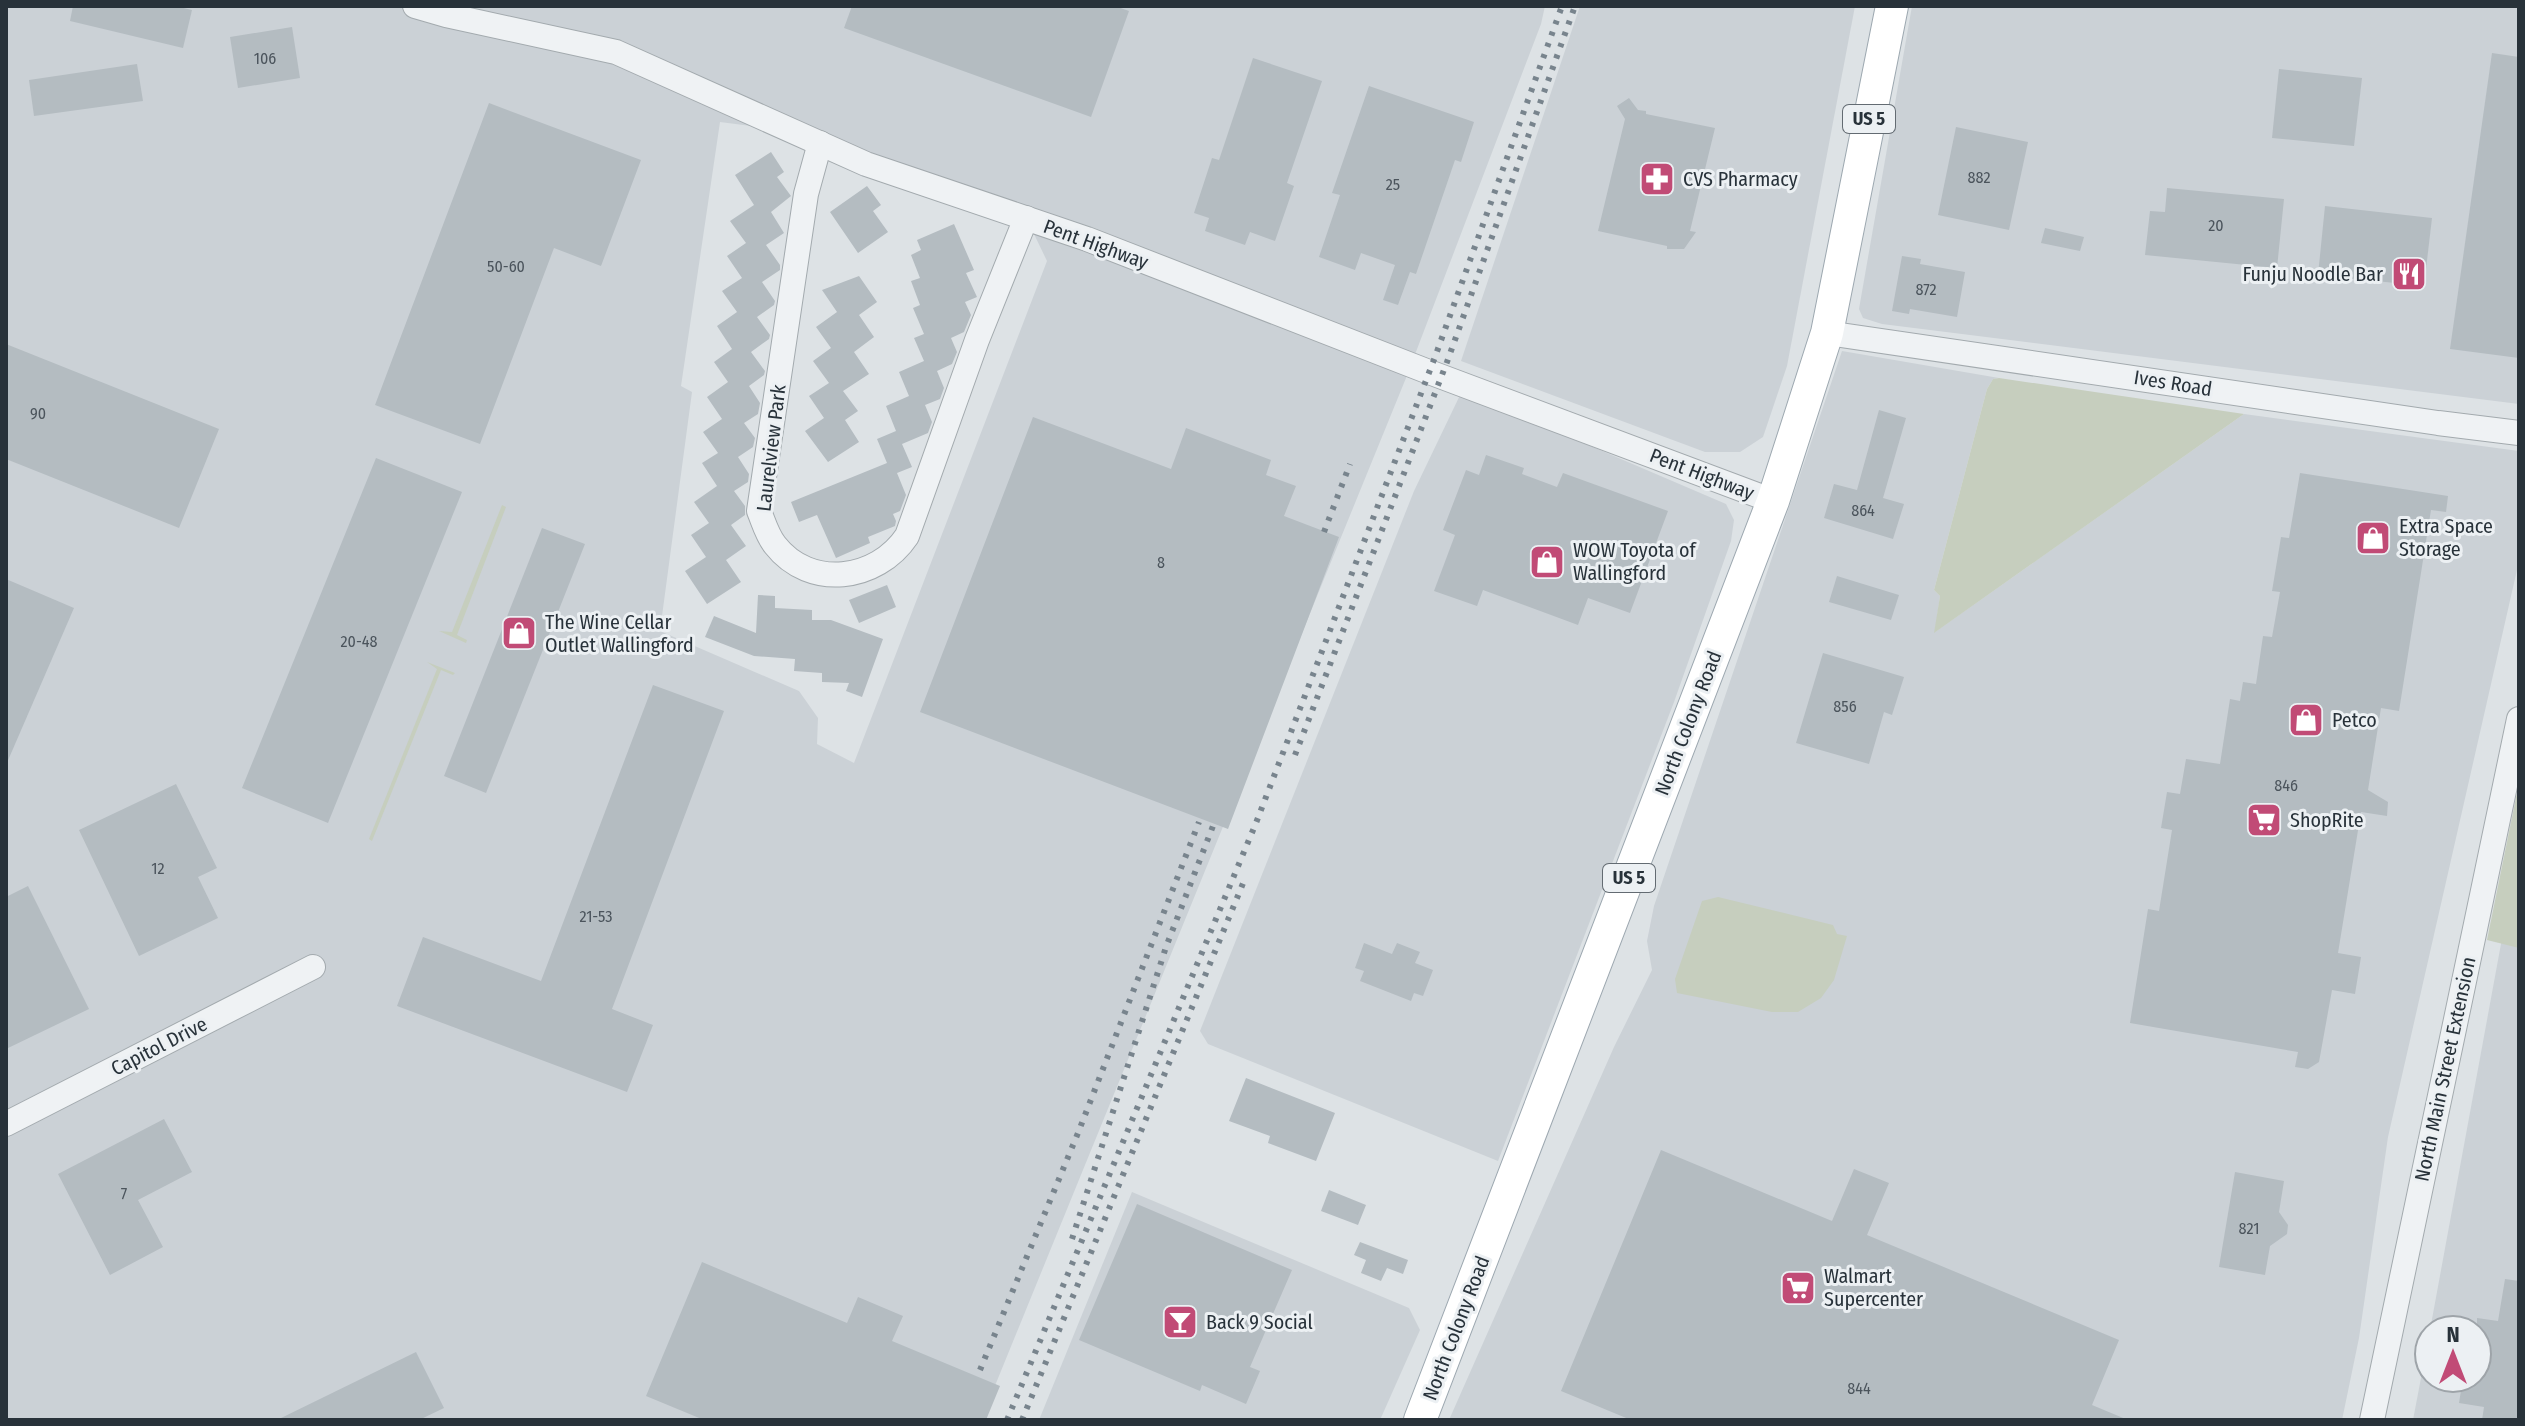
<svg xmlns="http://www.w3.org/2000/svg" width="2525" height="1426" font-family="'Fira Sans Condensed',sans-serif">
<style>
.built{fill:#cbd1d6;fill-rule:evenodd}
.green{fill:#c6cebe}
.building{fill:#b4bcc1}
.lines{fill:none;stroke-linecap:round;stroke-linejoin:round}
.minor-casing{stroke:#a3aaae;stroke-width:26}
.major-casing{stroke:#9da8b0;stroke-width:34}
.minor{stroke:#eff2f4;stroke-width:24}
.major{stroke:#fff;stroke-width:32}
.rail{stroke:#78848d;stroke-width:6;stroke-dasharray:4 8;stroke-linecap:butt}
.labels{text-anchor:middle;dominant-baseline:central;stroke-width:6;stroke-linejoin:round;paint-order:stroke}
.number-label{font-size:16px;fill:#4b545c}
.shield{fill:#ecf0f3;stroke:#636b72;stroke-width:2}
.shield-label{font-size:18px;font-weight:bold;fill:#28323a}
.poi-label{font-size:20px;fill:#28323a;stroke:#ecf0f3;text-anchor:start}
.street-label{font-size:20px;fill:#28323a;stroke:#ecf0f3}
</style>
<rect width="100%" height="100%" fill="#dde2e5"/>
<g class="built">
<path d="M 6,6 L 1545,6 L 1541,24 L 1406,378 L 981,1420 L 6,1420 ZM 720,122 L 751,126 L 844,164 L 1034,234 L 1047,261 L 854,763 L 817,744 L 818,718 L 799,691 L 660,631 L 692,392 L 681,386 Z"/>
<polygon points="1580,6 1855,6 1787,366 1763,437 1740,452 1705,452 1461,361"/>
<polygon points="1912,6 2519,6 2519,404 1882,324 1863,318 1859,309"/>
<polygon points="1842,351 1999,378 1993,379 1987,389 1934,590 1940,596 1935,632 2244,414 2519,451 2519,561 2388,1137 2359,1338 2342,1420 1449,1420 1614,1047 1652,970 1647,941 1654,906"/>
<polygon points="1462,391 1726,504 1734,520 1731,541 1674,702 1498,1161 1208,1044 1200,1031 1414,491"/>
<polygon points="2519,846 2519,1420 2413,1420 2429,1336 2429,1378 2477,1378 2477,1330 2430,1330"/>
<polygon points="1132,1192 1409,1308 1420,1330 1380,1420 1039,1420"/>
</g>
<g class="green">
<polygon points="1999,378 2244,414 1934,633 1940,596 1934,590 1987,389 1993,379"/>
<polygon points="502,505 506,507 457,635 467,640 466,643 439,631 452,632"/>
<polygon points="427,662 455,673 453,675 441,670 372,841 369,839 437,669"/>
<polygon points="2519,783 2519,948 2487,940"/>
<polygon points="1718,897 1833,925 1837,934 1847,936 1834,980 1821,998 1798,1012 1772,1012 1677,993 1675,979 1702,901"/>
</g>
<g class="building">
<polygon points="73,6 175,6 192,10 183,48 70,21"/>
<polygon points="852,6 1115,6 1129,11 1091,117 844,28"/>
<polygon points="292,27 300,78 238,88 230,37"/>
<polygon points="2492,53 2519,57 2519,358 2450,349"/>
<polygon points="1253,58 1322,81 1287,183 1294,186 1275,241 1250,232 1245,245 1205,231 1209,218 1194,213 1212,158 1219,160"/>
<polygon points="137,64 143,101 34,116 29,80"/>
<polygon points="2279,69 2362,78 2354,146 2272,138"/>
<polygon points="1369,86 1474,122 1461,162 1455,160 1416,274 1410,272 1398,305 1383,300 1395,265 1361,253 1355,270 1319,257 1340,195 1332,193"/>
<polygon points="1629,98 1638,110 1646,111 1646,114 1715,128 1690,231 1696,232 1684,249 1667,249 1667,246 1598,231 1625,119 1617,106"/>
<polygon points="489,103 641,160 601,266 554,248 480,444 375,405"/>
<polygon points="1956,127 2028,142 2009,230 1938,215"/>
<polygon points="771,152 784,172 777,177 791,196 771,212 784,233 766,245 780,265 780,270 762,282 775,301 774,305 757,317 770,335 769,339 751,352 765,371 764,375 749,386 760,403 758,414 744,423 755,438 753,447 738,457 749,474 748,482 734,491 745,506 745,515 731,525 746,546 726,560 741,582 707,604 685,571 706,557 691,535 709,523 694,502 717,486 702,463 718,453 703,432 722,419 707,397 728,382 714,362 732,349 717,326 737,312 722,291 742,278 727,256 746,243 730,221 754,205 735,175"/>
<polygon points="867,186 881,205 873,211 888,232 858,253 830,212"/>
<polygon points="2167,188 2284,199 2277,268 2145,255 2150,211 2165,212"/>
<polygon points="2325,206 2432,218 2424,286 2318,275"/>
<polygon points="954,224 974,270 966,273 977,297 965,302 971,315 964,332 951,338 957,352 952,364 937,371 944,388 940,399 925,405 932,422 928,433 902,444 912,467 897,473 906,495 900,511 893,514 896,521 895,526 868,537 870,543 836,558 817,515 799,522 791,502 887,463 877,439 896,431 886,406 909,396 899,372 924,361 914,338 924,334 913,308 920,305 911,281 920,278 911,255 921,250 917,240"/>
<polygon points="2045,228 2084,237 2080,251 2041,243"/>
<polygon points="1902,256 1921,259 1920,264 1965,272 1957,317 1910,309 1909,314 1892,311"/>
<polygon points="859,276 877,302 859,315 874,337 854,352 869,374 843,391 858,411 845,420 859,442 828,462 805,431 824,418 809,396 829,383 813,361 831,348 816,327 837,312 822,290"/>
<polygon points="6,344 219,429 179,528 6,459"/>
<polygon points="1879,410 1906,418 1883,498 1904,504 1893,539 1824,518 1834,484 1857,490"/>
<polygon points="1033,417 1171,469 1186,428 1271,460 1266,475 1296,486 1284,516 1339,537 1228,829 920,712"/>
<polygon points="1486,455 1524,468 1522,474 1557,487 1563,473 1668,511 1630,613 1588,598 1578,625 1483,590 1477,606 1434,591 1455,535 1443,530 1466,470 1479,475"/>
<polygon points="376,458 462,492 328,823 242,788"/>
<polygon points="2300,473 2448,496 2446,512 2431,510 2399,711 2381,708 2368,790 2388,802 2387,816 2361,812 2338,953 2361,957 2355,994 2332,990 2319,1062 2308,1069 2295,1067 2298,1052 2130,1023 2148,909 2159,911 2172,830 2161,828 2167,792 2180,794 2186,759 2220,764 2230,699 2240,701 2243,682 2256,684 2263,636 2272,637 2280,592 2272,591 2281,537 2289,538"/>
<polygon points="542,528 585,544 486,793 444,776"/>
<polygon points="1837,576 1899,595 1891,620 1829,602"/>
<polygon points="6,579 74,608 6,765"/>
<polygon points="887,585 896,607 859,623 849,600"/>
<polygon points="758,595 775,596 775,608 812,610 812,620 831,620 883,639 862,697 846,691 849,683 822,682 822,673 794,671 795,659 754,656 705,637 714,616 756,633"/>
<polygon points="1823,653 1904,677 1892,715 1884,712 1869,764 1796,743"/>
<polygon points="653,685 724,711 612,1009 653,1025 627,1092 397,1006 423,937 541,981"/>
<polygon points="176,784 217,868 198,877 218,918 139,956 79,830"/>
<polygon points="28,886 89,1009 6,1049 6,897"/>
<polygon points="1364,943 1392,954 1397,943 1420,952 1415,963 1433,970 1423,996 1414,993 1411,1001 1360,981 1364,971 1355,968"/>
<polygon points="1246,1078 1335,1113 1316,1161 1268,1143 1270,1136 1229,1121"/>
<polygon points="164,1119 192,1172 138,1200 163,1247 110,1275 58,1174"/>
<polygon points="1661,1150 1832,1221 1854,1169 1889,1183 1867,1235 2119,1340 2092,1405 2128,1420 1631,1420 1561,1391"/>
<polygon points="2235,1172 2284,1181 2279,1212 2288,1225 2287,1234 2270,1246 2265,1275 2219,1267"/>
<polygon points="1329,1190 1366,1205 1358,1225 1321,1211"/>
<polygon points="1137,1204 1292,1270 1250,1367 1260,1371 1246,1404 1202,1385 1200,1391 1079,1340"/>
<polygon points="1360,1242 1408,1260 1403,1274 1387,1268 1381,1281 1361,1273 1366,1260 1354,1255"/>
<polygon points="702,1262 847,1323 858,1297 903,1316 892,1341 1000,1386 986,1420 704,1420 646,1396"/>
<polygon points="2505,1279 2519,1281 2519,1420 2482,1420 2484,1407 2459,1403 2463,1378 2477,1378 2477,1318 2498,1321"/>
<polygon points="416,1352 444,1408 419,1420 277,1420"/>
</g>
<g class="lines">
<g class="minor-casing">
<g id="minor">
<polyline points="415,6 446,15 616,52 866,164 1087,239 1429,372 1773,501"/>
<path d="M 820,143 L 806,194 L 759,511 C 764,523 767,535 775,545 C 810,590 877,581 907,536 L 977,340 L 1026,218"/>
<polyline points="1827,333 2438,423 2519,433"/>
<polyline points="6,1124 313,967"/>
<polyline points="2372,1420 2519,719"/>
</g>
</g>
<g class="major-casing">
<polyline id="major" points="1420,1420 1773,501 1827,333 1892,6"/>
</g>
<use href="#minor" class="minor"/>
<use href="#major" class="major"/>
<g class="rail">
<polyline points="1324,532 1350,464"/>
<polyline points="1295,755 1447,362 1575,6"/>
<polyline points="1072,1239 1166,947 1213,826"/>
<polyline points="980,1370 1078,1133 1199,822"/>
<polyline points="1007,1420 1256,823 1435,357 1562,6"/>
<polyline points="1022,1420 1244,881"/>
</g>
</g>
<defs>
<g id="pharmacy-square" transform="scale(1.8)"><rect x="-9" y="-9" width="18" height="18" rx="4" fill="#c14b76" stroke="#ecf0f3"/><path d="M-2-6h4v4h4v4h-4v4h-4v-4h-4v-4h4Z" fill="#fff"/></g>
<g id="restaurant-square" transform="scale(1.8)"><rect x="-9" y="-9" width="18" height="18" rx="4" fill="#c14b76" stroke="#ecf0f3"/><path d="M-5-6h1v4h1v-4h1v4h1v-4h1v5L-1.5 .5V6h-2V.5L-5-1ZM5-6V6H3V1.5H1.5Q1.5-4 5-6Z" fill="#fff"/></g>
<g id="shop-square" transform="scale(1.8)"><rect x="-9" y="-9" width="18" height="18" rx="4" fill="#c14b76" stroke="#ecf0f3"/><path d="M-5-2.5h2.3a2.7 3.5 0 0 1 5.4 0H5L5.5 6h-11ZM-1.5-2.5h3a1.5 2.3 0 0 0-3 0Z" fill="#fff"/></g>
<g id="supermarket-square" transform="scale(1.8)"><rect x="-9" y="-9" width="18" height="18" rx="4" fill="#c14b76" stroke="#ecf0f3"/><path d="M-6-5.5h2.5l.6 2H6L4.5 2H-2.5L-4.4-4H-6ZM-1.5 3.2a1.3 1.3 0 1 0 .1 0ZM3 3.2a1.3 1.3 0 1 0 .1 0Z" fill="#fff"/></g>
<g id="bar-square" transform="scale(1.8)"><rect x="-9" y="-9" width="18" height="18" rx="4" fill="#c14b76" stroke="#ecf0f3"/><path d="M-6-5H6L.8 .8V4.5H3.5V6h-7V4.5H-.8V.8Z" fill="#fff"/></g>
</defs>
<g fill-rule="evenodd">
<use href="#pharmacy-square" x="1657" y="179"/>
<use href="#restaurant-square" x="2409" y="274"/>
<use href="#shop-square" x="2373" y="538"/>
<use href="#shop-square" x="1547" y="562"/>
<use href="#shop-square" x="519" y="633"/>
<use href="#shop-square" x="2306" y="720"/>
<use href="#supermarket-square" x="2264" y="820"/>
<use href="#supermarket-square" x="1798" y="1288"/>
<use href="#bar-square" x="1180" y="1322"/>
</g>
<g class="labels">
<g class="number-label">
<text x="265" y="58">106</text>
<text x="1979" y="177">882</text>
<text x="1393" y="184">25</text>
<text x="2216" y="225">20</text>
<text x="506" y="266">50-60</text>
<text x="1926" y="289">872</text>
<text x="38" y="413">90</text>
<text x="1863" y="510">864</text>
<text x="1161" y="562">8</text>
<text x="359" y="641">20-48</text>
<text x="1845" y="706">856</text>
<text x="2286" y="785">846</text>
<text x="158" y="868">12</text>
<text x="596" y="916">21-53</text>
<text x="124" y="1193">7</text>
<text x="2249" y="1228">821</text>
<text x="1859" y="1388">844</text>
</g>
<g class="shield">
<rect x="1843" y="105" width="52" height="28" rx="6"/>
<rect x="1603" y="864" width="52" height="28" rx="6"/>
</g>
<g class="shield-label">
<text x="1869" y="119">US 5</text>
<text x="1629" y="878">US 5</text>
</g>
<g class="poi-label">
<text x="1683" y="179">CVS Pharmacy</text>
<text x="2383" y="274" text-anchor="end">Funju Noodle Bar</text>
<text x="2399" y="526">Extra Space<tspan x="2399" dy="23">Storage</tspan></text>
<text x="1573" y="550">WOW Toyota of<tspan x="1573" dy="23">Wallingford</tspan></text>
<text x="545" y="622">The Wine Cellar<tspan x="545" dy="23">Outlet Wallingford</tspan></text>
<text x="2332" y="720">Petco</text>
<text x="2290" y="820">ShopRite</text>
<text x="1824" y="1276">Walmart<tspan x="1824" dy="23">Supercenter</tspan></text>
<text x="1206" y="1322">Back 9 Social</text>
</g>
<g class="street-label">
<text transform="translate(1096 244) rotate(20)">Pent Highway</text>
<text transform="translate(2173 383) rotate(9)">Ives Road</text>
<text transform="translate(771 448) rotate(-83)">Laurelview Park</text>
<text transform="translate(1702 474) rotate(21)">Pent Highway</text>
<text transform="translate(1688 723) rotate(-69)">North Colony Road</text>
<text transform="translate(159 1046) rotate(-27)">Capitol Drive</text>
<text transform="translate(2445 1069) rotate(-78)">North Main Street Extension</text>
<text transform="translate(1456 1328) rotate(-69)">North Colony Road</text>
</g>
</g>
<rect width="2525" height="1426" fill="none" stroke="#28323a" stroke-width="16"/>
<g transform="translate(2453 1354)"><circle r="38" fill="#ecf0f3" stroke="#9ea4a9" stroke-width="2"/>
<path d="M0-6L14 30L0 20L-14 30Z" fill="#c14b76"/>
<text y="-12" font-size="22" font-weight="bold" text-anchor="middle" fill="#28323a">N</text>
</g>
</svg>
